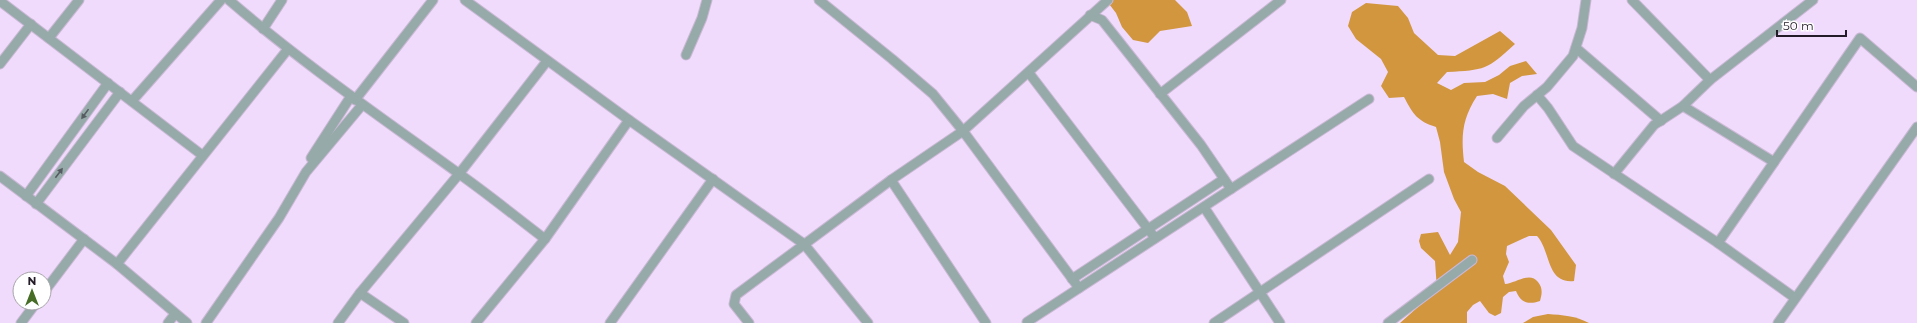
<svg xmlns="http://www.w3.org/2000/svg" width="1917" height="323" font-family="Montserrat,sans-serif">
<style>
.forest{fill:#d2963f}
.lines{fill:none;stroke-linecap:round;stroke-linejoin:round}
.minor-casing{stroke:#cbb8d6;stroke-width:11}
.minor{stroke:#96aaa9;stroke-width:9}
.oneway{fill:#575b62}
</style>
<rect width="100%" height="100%" fill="#f0dbfc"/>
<g class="forest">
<polygon points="1106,0 1175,0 1187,12 1192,26 1160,31 1148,43 1133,40 1122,27 1116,13"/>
<path d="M 1366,3 L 1398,6 L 1408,18 L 1414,33 L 1438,55 L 1455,56 L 1500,31 L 1515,44 C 1487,70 1485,70 1447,72 L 1437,83 L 1451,90 L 1464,83 L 1485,82 L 1499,75 L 1510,66 L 1526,61 L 1537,74 L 1522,76 L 1510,83 L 1507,99 L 1493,94 L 1477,96 C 1462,119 1461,136 1464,162 L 1478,172 L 1505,186 L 1551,230 L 1576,265 L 1574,281 C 1546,284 1551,251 1537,236 L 1529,236 L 1507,246 L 1506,254 L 1509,262 L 1503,276 L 1505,284 C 1516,283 1530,271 1538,282 C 1543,288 1542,294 1540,301 C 1528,305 1521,303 1516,291 L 1509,292 L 1503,297 L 1501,313 L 1495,316 L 1489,313 L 1480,301 L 1473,305 L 1467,312 L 1467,323 L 1400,323 L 1437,290 L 1435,261 L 1421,248 L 1419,241 L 1421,234 L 1438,232 L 1450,255 L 1458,242 L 1461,212 L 1454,199 L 1444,172 L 1440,142 L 1436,127 C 1417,121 1413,114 1404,97 L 1389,98 L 1381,86 L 1388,72 L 1381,59 L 1356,39 L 1348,26 L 1352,12 Z"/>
<path d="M 1548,314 C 1562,315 1576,316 1589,323 L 1523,323 L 1533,317 Z"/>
</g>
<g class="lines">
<g class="minor-casing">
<g id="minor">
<path d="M 229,0 C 302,63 381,117 458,173 C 488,194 516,217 545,239"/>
<polyline points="465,0 629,120 804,244 868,323"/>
<polyline points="819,0 892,59 933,94 963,131 1079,288"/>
<polyline points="1632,0 1710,80"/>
<polyline points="0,1 202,155"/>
<polyline points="1090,15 1102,20 1201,145 1231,189"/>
<polyline points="263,29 282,0"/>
<polyline points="49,38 79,0"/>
<polyline points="1576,48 1661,121"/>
<polyline points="686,55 702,18 707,0"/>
<polyline points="0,64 31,24"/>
<polyline points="1029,73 1155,238"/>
<polyline points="1160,94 1281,0"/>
<polyline points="1537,95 1548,108 1573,146 1718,243 1795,298"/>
<polyline points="355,100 433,0"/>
<polyline points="132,101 221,0"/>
<polyline points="1683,106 1774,162"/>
<polyline points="1497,138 1524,106 1547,87 1573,56 1582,28 1586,0"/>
<polyline points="311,158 351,96"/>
<polyline points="1614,174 1654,125 1683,106 1710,80 1813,0"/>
<polyline points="0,176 117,264 187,323"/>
<polyline points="891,180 986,323"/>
<polyline points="26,196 108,83"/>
<polyline points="36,204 120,92"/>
<polyline points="1204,207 1280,323"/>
<polyline points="1718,243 1860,38 1917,87"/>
<polyline points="117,264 288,49"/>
<polyline points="1072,279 1224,179"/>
<polyline points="44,292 84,239"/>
<polyline points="360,293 404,323"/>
<polyline points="1027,322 1369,99"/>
<polyline points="21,323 36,303"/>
<polyline points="168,323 175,314"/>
<polyline points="206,323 279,218 306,172 362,105"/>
<polyline points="338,323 360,293 459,174 547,61"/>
<polyline points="476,323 545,239 629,120"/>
<polyline points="610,323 713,179"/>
<polyline points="749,323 734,304 736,295 891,180 963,131 1108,0"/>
<polyline points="1214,323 1429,179"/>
<polyline points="1388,323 1472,260"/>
<polyline points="1778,323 1917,127"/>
</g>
</g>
<use href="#minor" class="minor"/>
</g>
<defs><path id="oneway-solid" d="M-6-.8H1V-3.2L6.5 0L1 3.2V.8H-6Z"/></defs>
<g class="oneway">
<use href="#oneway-solid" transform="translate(85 114) rotate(126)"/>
<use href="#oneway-solid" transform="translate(59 173) rotate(-53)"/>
</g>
<g transform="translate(32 291)"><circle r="19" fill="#ffffff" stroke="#a7a4a9"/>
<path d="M0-3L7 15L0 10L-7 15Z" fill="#466c26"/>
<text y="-6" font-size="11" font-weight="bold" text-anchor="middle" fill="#231b27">N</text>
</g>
<path d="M1777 30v6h69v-6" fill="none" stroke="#231b27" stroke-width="2"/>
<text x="1783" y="30" font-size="12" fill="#231b27" stroke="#ffffff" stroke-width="3" paint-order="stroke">50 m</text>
</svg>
